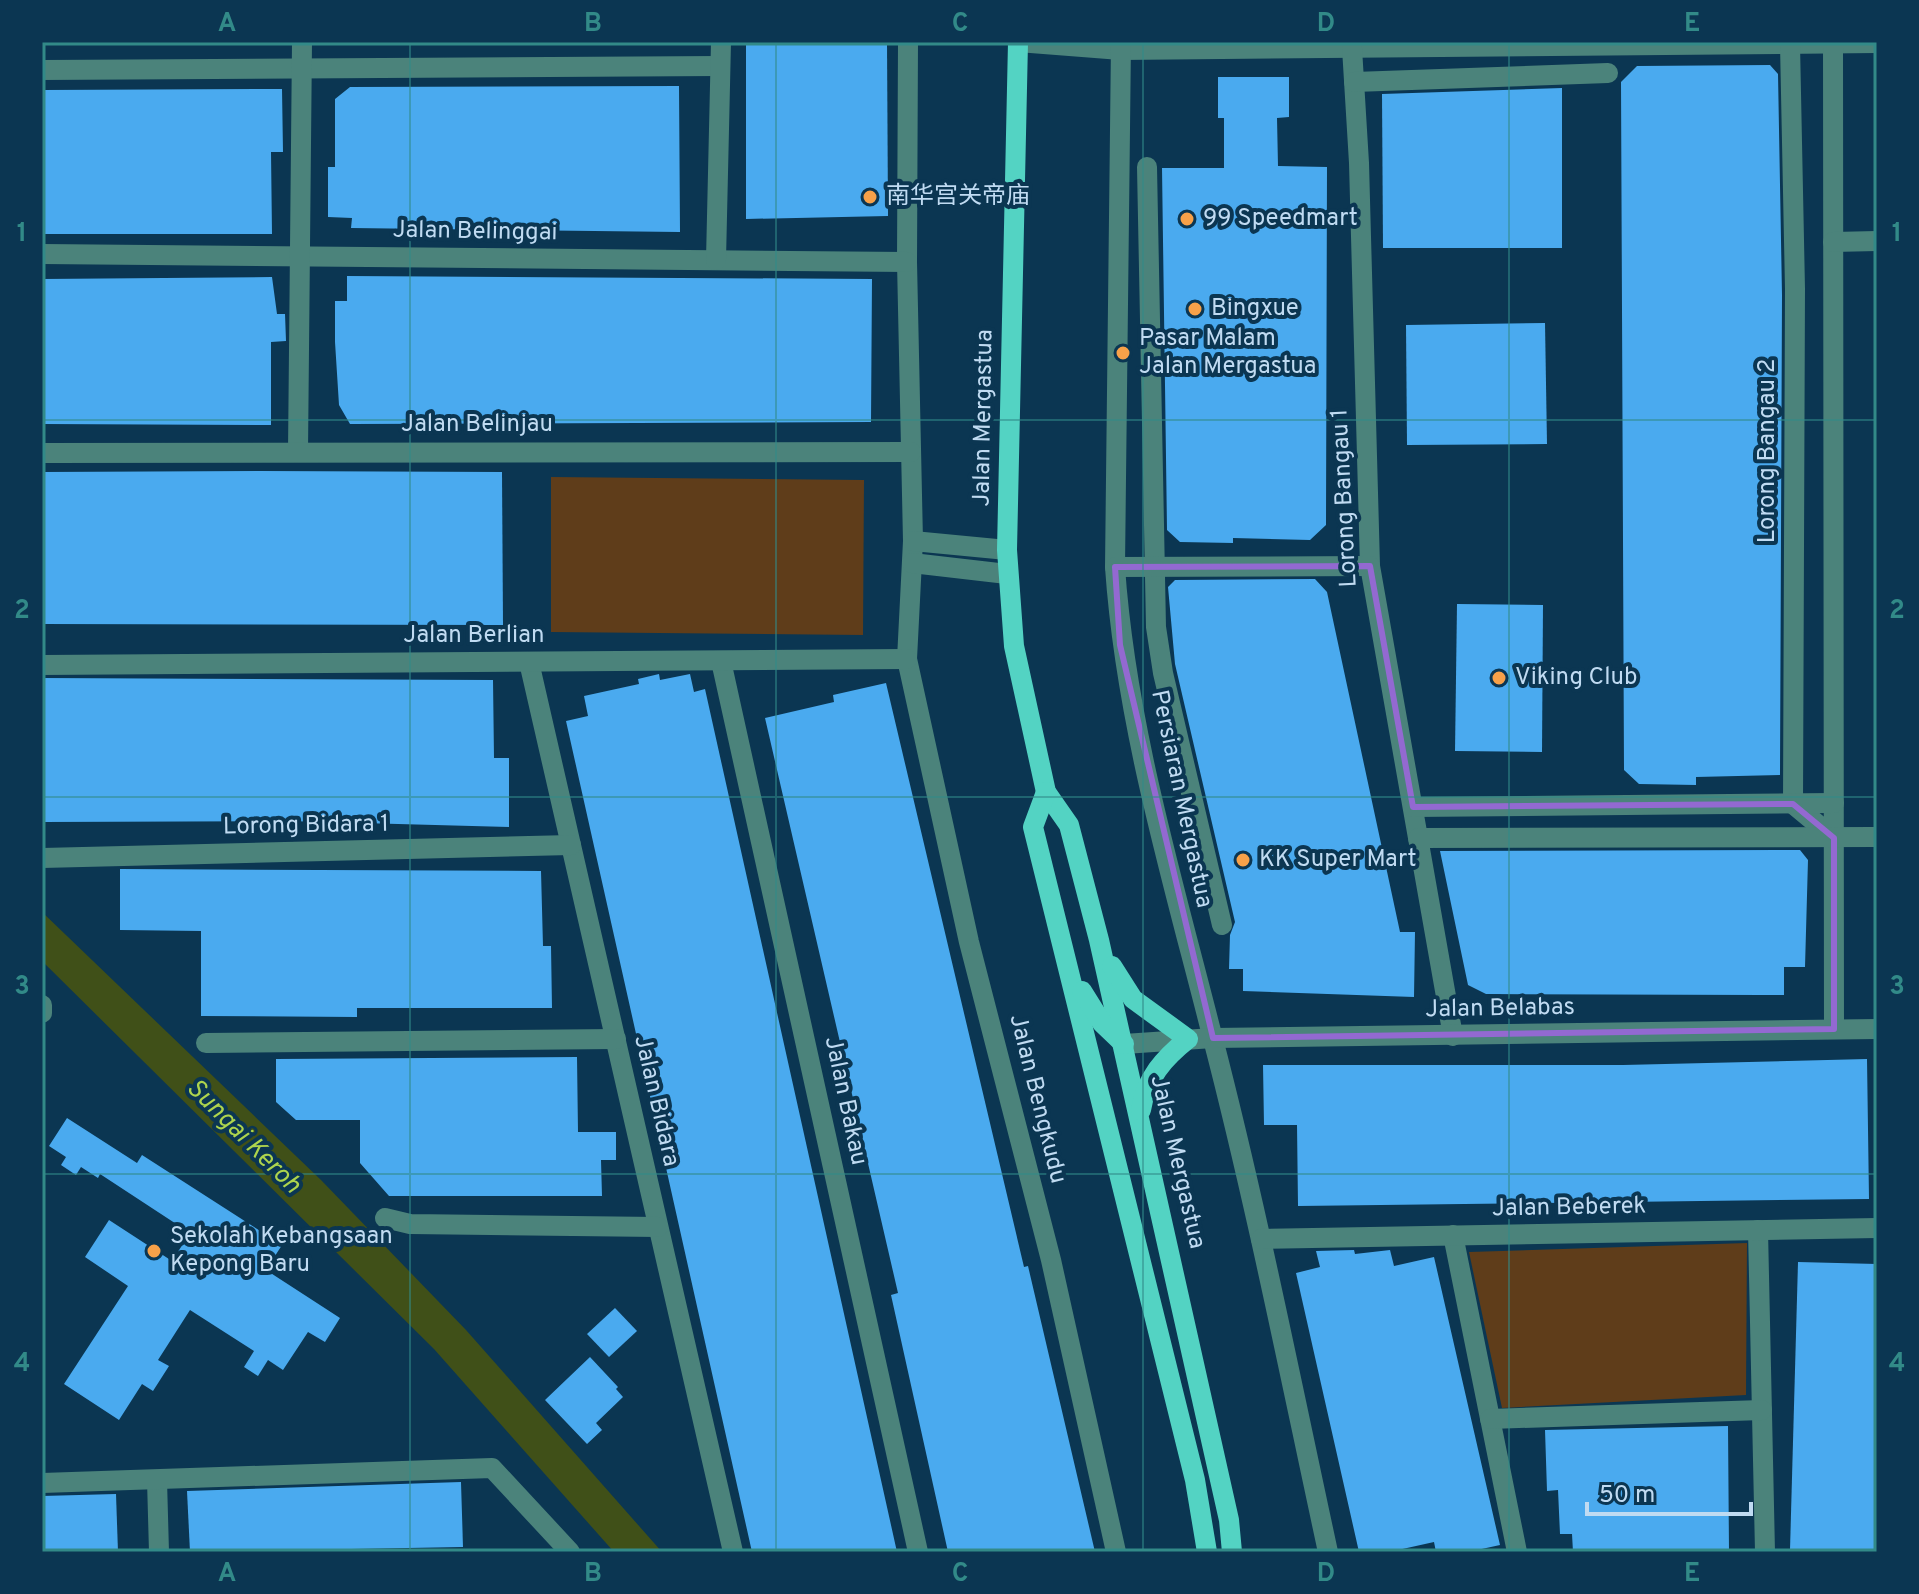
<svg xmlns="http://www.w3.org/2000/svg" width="1919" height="1594" font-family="Overpass,'Noto Sans SC',sans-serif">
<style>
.green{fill:#5f3d1a}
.water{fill:#405018}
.building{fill:#4aaaef}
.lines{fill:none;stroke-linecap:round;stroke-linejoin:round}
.minor{stroke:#4b837b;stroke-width:20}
.major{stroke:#53d3c3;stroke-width:20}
.marked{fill:none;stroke:#9369d1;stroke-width:6;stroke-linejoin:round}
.grid{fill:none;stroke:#328a88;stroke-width:2;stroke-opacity:0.55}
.poi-dot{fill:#f7a149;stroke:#0b3652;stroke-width:3}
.labels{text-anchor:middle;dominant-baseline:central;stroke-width:8;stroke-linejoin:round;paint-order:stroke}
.poi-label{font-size:24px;fill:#c0dbf2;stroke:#0b3652;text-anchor:start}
.street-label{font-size:24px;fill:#c0dbf2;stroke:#0b3652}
.water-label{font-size:26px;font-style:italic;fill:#aed44d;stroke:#0b3652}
.neatline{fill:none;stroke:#328a88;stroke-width:3}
.grid-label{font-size:26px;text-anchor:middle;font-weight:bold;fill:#328a88}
</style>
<rect width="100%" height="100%" fill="#0b3652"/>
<g class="green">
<polygon points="551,477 864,480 863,635 551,632"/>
<polygon points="1747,1243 1746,1395 1502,1408 1469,1252"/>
</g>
<polygon class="water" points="42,912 321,1180 466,1330 662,1552 614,1552 434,1349 42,961"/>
<g class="building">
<polygon points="746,42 887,42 888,216 746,219"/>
<polygon points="1770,65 1778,74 1782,295 1780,775 1696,777 1696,785 1639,784 1624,770 1621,82 1637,66"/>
<polygon points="1218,77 1289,77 1289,117 1277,118 1278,166 1327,167 1326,525 1310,540 1233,538 1233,543 1180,542 1167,530 1162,168 1224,168 1224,118 1218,118"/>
<polygon points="679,86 680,232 351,228 352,218 328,217 328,167 335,167 335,99 350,87"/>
<polygon points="1562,88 1562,248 1383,248 1382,94"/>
<polygon points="282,89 283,152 271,152 272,234 42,234 42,90"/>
<polygon points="347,276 872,279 871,422 350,424 339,405 335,342 335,301 347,301"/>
<polygon points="272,277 277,314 285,314 286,341 271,342 271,425 42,424 42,279"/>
<polygon points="1545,323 1547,444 1407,445 1406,325"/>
<polygon points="262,471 502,472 503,625 42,624 42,472"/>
<polygon points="1315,579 1327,592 1400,932 1415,932 1414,997 1243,991 1243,969 1229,969 1230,935 1235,922 1175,664 1168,587 1175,580"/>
<polygon points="1457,604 1543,605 1542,752 1455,751"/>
<polygon points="659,674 660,680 690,674 694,692 705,689 897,1552 752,1552 566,721 588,716 584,696 639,684 638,679"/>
<polygon points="42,678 493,680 494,758 509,758 509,827 287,821 42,822"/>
<polygon points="886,683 1024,1267 1028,1266 1095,1552 948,1552 891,1295 898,1293 765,718 834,702 833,695"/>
<polygon points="1800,850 1808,860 1805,967 1784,967 1784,995 1763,995 1486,994 1468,985 1440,851"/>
<polygon points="120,869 541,871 543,946 551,946 552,1008 357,1008 357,1017 201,1016 201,931 120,930"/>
<polygon points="577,1057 578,1132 616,1132 616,1160 601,1160 602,1196 389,1196 360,1163 360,1120 296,1120 276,1102 276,1059"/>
<polygon points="1867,1059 1869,1199 1298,1206 1297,1125 1264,1125 1263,1065 1623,1065"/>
<polygon points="67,1118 137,1163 142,1155 282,1245 266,1270 340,1318 325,1342 308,1332 283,1370 268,1360 258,1376 244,1367 254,1351 190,1310 158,1360 169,1366 153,1391 142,1384 119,1420 64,1384 128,1286 85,1257 109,1220 172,1261 190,1233 100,1174 98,1178 81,1167 76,1175 61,1165 66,1157 49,1146"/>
<polygon points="1354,1250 1355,1254 1390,1250 1394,1266 1434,1257 1500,1545 1468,1552 1436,1552 1434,1542 1389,1552 1359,1552 1296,1273 1320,1267 1316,1251"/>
<polygon points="1798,1262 1877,1264 1877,1552 1790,1550"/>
<polygon points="615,1308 637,1331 609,1357 587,1334"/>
<polygon points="590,1357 618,1387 616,1389 623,1397 596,1423 602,1430 587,1444 545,1400"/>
<polygon points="1728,1426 1729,1552 1573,1552 1572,1534 1560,1534 1558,1490 1547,1491 1545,1430"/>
<polygon points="461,1482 463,1547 190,1552 187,1491"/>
<polygon points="116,1494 118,1552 42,1552 42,1496"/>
</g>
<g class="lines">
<g class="minor">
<polyline points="908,42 907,262 913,541 907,659 969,942 1051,1260 1116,1552"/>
<polyline points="1018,42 1121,50 1877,43"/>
<path d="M 1121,42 L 1115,567 C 1126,727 1174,884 1213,1039 C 1257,1209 1291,1381 1328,1552"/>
<polyline points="1790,44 1795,289 1793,804 1834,838"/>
<polyline points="1833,44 1834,1029"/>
<polyline points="1352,48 1359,163 1370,566 1453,1036"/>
<polyline points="42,70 720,66"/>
<polyline points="1354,82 1608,73"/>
<polyline points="1147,167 1156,627 1163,673 1222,925"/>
<polyline points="1833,242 1877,241"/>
<polyline points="42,254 907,262"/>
<polyline points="716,260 721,42"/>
<polyline points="298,452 302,42"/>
<polyline points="42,453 911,452"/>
<polyline points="913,541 1007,550"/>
<polyline points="912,563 1007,574"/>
<polyline points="1115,567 1370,566"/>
<polyline points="721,661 918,1552"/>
<polyline points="529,662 733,1552"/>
<polyline points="42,665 907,659"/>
<polyline points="1413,807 1834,803"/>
<polyline points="1418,838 1877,837"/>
<polyline points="42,858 571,845"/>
<polyline points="42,1005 42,1013"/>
<polyline points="206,1043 616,1039"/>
<polyline points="1124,1044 1213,1038 1877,1029"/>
<polyline points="385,1218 410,1224 658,1227"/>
<polyline points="1758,1230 1765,1552"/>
<polyline points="1453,1235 1517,1552"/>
<polyline points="1261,1239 1877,1228"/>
<polyline points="1490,1419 1762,1410"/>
<polyline points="157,1480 159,1552"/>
<polyline points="42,1483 492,1468 570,1552"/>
</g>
<g class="major">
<polyline points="1018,42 1007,550 1014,646 1046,792 1069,825 1099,940 1229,1520 1232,1552"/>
<polyline points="1046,792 1033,827 1195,1480 1207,1552"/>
<path d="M 1112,966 L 1133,999 L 1188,1039 C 1164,1058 1146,1078 1141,1110"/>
<polyline points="1082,991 1102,1023 1124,1044"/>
</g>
</g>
<path class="marked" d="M 1370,566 L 1413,807 L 1793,804 L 1834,838 L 1834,1029 L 1213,1038 L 1120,645 L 1115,567 Z"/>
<path class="grid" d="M 410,42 L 410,1552M 776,42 L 776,1552M 1143,42 L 1143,1552M 1509,42 L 1509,1552M 42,420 L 1877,420M 42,797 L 1877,797M 42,1174 L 1877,1174"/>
<g class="poi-dot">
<circle cx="870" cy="197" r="8"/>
<circle cx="1187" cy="219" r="8"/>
<circle cx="1195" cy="309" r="8"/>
<circle cx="1123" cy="353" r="8"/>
<circle cx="1499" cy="678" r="8"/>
<circle cx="1243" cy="860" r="8"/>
<circle cx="154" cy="1251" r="8"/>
</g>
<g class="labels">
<g class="poi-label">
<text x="886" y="197">南华宫关帝庙</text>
<text x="1203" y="219">99 Speedmart</text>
<text x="1211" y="309">Bingxue</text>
<text x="1139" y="339">Pasar Malam<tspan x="1139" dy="28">Jalan Mergastua</tspan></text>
<text x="1515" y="678">Viking Club</text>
<text x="1259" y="860">KK Super Mart</text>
<text x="170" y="1237">Sekolah Kebangsaan<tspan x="170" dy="28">Kepong Baru</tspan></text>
</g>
<g class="street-label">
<text transform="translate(475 232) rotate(1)">Jalan Belinggai</text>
<text transform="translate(984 418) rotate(-89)">Jalan Mergastua</text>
<text x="477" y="425">Jalan Belinjau</text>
<text transform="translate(1768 451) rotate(-90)">Lorong Bangau 2</text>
<text transform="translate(1345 498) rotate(-93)">Lorong Bangau 1</text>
<text x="474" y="636">Jalan Berlian</text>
<text transform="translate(1181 799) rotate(78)">Persiaran Mergastua</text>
<text transform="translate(306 826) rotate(-1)">Lorong Bidara 1</text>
<text transform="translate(1500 1009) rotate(-1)">Jalan Belabas</text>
<text transform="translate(1037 1099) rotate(76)">Jalan Bengkudu</text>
<text transform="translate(656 1101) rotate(77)">Jalan Bidara</text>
<text transform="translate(845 1101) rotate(78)">Jalan Bakau</text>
<text transform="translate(1177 1162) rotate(77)">Jalan Mergastua</text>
<text transform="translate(1569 1208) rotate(-1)">Jalan Beberek</text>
</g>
<g class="water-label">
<text transform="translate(243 1137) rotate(45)">Sungai Keroh</text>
</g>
</g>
<rect width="1919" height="1594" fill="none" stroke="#0b3652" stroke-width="88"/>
<path d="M1587 1502v12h164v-12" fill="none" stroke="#c0dbf2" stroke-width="4"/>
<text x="1599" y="1502" font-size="24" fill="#c0dbf2" stroke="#0b3652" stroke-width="6" paint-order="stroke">50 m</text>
<rect x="44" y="44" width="1831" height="1506" class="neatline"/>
<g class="grid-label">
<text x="227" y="31">A</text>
<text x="593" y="31">B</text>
<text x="960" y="31">C</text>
<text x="1326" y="31">D</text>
<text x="1692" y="31">E</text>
<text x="22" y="241">1</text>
<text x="1897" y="241">1</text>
<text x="22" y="618">2</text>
<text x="1897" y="618">2</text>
<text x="22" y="994">3</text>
<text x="1897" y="994">3</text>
<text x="22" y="1371">4</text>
<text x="1897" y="1371">4</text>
<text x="227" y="1581">A</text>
<text x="593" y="1581">B</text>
<text x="960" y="1581">C</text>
<text x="1326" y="1581">D</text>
<text x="1692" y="1581">E</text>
</g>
</svg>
